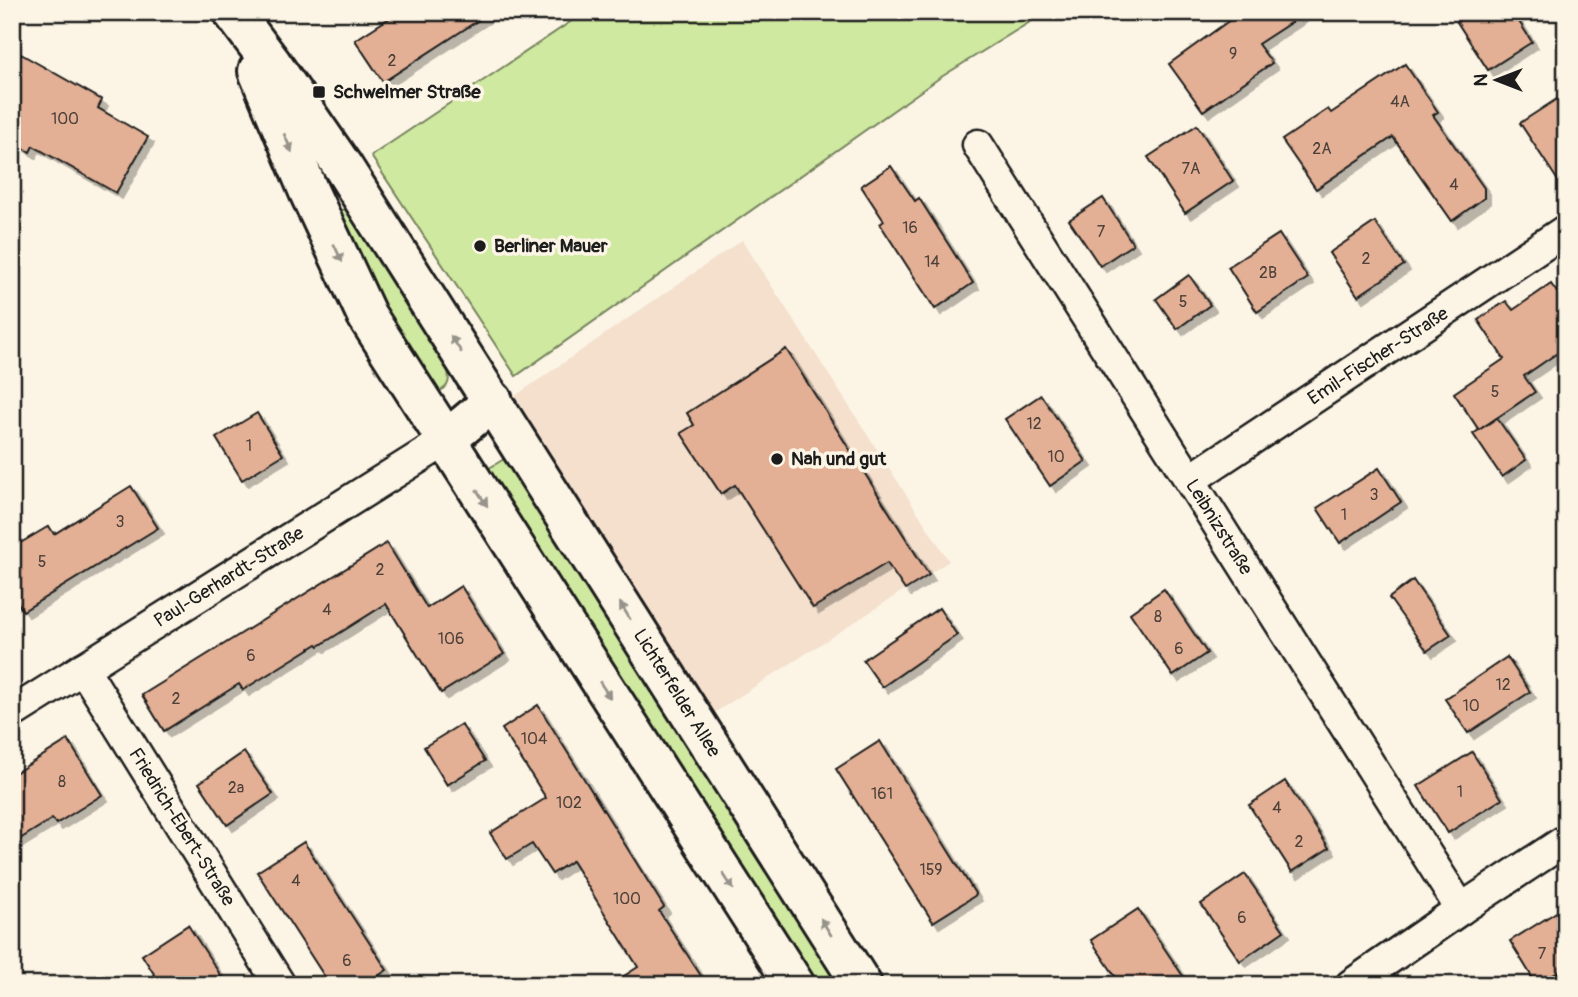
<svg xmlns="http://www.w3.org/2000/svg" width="1578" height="997" font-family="Pangolin,sans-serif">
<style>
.built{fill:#f4e0cd}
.green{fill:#cfe9a0;stroke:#76825e;stroke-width:2}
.building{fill:#e3b095;stroke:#1c1c1c;stroke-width:2;filter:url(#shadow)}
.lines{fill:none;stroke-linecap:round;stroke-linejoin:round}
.minor-casing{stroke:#1c1c1c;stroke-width:35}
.secondary-casing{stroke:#1c1c1c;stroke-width:44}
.minor{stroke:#fcf5e5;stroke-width:30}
.secondary{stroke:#fcf5e5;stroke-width:38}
.oneway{fill:#97938b}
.poi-dot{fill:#1c1c1c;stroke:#fcf5e5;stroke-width:2.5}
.labels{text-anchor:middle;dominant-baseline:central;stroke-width:7;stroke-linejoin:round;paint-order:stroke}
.number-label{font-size:16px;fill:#4e413a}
.poi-label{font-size:19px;font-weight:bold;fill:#1c1c1c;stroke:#fcf5e5;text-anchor:start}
.street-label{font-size:19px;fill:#1c1c1c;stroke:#fcf5e5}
</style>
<defs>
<filter id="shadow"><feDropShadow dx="6" dy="6" stdDeviation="0" flood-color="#0004"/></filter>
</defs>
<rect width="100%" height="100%" fill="#fcf5e5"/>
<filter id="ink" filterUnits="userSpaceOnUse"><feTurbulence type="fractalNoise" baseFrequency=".0143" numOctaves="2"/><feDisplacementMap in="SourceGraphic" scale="14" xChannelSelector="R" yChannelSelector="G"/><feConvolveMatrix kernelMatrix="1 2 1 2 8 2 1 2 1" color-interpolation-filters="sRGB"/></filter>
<g filter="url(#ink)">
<polygon class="built" points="742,240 949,561 711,715 515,396"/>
<g class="green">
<polygon points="585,12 1046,12 938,79 516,376 371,156"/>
<path d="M 346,207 L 447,366 C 450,378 451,388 437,392 L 374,298 L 340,218 L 341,211 Z"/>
<polygon points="504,459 844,985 818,985 486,470"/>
</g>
<g class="building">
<polygon points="399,12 491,12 383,82 355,40"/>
<polygon points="1241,12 1307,12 1258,44 1272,63 1203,111 1169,64"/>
<polygon points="1472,12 1513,12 1532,42 1488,70 1457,22"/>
<polygon points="21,54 102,100 98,108 148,137 116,193 33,146 30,152 12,141 12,69"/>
<polygon points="1405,64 1438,112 1433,115 1484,188 1484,198 1452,221 1393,137 1316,189 1282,140 1328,109 1331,113"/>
<polygon points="1566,93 1566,193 1520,123"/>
<polygon points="1197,125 1233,181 1185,213 1148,157"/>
<polygon points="891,166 915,201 919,198 973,283 935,309 880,224 884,221 861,186"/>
<polygon points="1103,198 1133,244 1100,266 1069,220"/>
<polygon points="1375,222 1404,265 1358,296 1329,253"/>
<polygon points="1279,234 1308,278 1257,312 1228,267"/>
<polygon points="1189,275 1210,305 1177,329 1156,299"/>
<polygon points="1551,284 1566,305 1566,347 1524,376 1535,392 1479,430 1454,393 1504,359 1478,320 1506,301 1513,310"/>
<polygon points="786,349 929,575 905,590 887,563 813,608 735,485 721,494 681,433 694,425 687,413"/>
<polygon points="1041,395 1086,461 1050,486 1005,419"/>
<polygon points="257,413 283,455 242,480 216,438"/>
<polygon points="1497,418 1526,460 1502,477 1473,434"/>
<polygon points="1379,468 1401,502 1340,543 1317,508"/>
<polygon points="131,486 158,528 23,611 12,593 12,548 49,526 54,534"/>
<polygon points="387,543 427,608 461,586 504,654 441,693 386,604 319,646 317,644 243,690 239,684 164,731 142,695"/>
<polygon points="1413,580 1451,635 1427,651 1389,598"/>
<polygon points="1164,589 1207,653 1173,676 1130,613"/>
<polygon points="939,608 957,635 882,687 863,660"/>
<polygon points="1507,657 1530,692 1468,733 1445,699"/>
<polygon points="538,705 664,907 659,911 707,985 610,985 638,967 572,861 552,874 532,844 507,859 490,833 546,798 502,729"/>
<polygon points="461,724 485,761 447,785 424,747"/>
<polygon points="68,740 102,795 56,824 52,819 12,844 12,775"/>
<polygon points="880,741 976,895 933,922 836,769"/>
<polygon points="244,752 273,794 227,825 199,783"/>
<polygon points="1472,752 1502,799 1448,833 1418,786"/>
<polygon points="1285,781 1329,848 1292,872 1249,805"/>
<polygon points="304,842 387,970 364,985 330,985 257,872"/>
<polygon points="1245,874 1284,931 1240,961 1201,904"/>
<polygon points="1566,906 1566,967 1537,985 1510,941"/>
<polygon points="1138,909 1189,985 1121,985 1091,940"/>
<polygon points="188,925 227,985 161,985 142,955"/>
</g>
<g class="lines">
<g class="minor-casing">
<g id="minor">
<polyline points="978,145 1461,909"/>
<polyline points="1190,480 1566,230"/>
<polyline points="83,668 280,985"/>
<polyline points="12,713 445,441"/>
<polyline points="1351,985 1461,909 1566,840"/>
</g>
</g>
<g class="secondary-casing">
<g id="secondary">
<polyline points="233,12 272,64 343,167 862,985"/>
<polyline points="258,71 309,192 367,316 795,985"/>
<polyline points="445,441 493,401"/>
</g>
</g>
<use href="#minor" class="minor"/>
<use href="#secondary" class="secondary"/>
</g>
<defs><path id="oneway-solid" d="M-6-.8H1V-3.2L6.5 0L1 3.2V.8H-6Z" transform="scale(1.75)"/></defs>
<g class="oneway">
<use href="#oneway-solid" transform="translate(288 143) rotate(67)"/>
<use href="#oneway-solid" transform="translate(338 253) rotate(65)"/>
<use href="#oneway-solid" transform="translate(456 344) rotate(-123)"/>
<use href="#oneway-solid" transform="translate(482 498) rotate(57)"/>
<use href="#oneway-solid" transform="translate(625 611) rotate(-122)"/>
<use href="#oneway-solid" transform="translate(605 690) rotate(57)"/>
<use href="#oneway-solid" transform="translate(728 881) rotate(57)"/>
<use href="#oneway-solid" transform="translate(826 927) rotate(-122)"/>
</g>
</g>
<g class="poi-dot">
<rect x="312" y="85" width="14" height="14" rx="3.5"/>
<circle cx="480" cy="246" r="7"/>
<circle cx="777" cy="459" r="7"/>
</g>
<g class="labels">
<g class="number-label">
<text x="1233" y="54">9</text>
<text x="392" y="61">2</text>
<text x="1400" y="102">4A</text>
<text x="65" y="119">100</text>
<text x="1322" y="149">2A</text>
<text x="1191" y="169">7A</text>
<text x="1454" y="185">4</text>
<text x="910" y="228">16</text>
<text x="1101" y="232">7</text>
<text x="1366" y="259">2</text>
<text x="932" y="262">14</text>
<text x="1268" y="273">2B</text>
<text x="1183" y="302">5</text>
<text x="1495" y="392">5</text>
<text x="1034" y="424">12</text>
<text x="249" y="446">1</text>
<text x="1056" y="457">10</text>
<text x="1374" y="495">3</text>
<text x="1344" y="515">1</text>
<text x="120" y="522">3</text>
<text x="42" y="562">5</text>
<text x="380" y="570">2</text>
<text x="327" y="610">4</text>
<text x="1158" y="617">8</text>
<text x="451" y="639">106</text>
<text x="1179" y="649">6</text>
<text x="251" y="656">6</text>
<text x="1503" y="685">12</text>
<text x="176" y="699">2</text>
<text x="1471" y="706">10</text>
<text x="534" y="739">104</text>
<text x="62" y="782">8</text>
<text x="236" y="788">2a</text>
<text x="1460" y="792">1</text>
<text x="882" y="794">161</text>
<text x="569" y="803">102</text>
<text x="1277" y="808">4</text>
<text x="1299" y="842">2</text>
<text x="931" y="870">159</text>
<text x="296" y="881">4</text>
<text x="627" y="899">100</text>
<text x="1242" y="918">6</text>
<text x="1542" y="954">7</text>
<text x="347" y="961">6</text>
</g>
<g class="poi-label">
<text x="333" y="92">Schwelmer Straße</text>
<text x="494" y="246">Berliner Mauer</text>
<text x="791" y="459">Nah und gut</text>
</g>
<g class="street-label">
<text transform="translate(1378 356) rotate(-33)">Emil-Fischer-Straße</text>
<text transform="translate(1219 527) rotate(58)">Leibnizstraße</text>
<text transform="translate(229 577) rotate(-32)">Paul-Gerhardt-Straße</text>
<text transform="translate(677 693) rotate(58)">Lichterfelder Allee</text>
<text transform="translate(182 827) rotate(58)">Friedrich-Ebert-Straße</text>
</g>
</g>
<rect width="1578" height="997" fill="none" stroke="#fcf5e5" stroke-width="42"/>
<rect x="21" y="21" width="1536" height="955" fill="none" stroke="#1c1c1c" stroke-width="2.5" filter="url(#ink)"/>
<g transform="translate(1497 80) rotate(270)" stroke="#fcf5e5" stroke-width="5" paint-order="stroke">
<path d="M0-5L12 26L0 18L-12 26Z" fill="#1c1c1c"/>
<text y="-10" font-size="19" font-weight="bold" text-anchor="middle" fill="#1c1c1c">N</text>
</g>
</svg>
